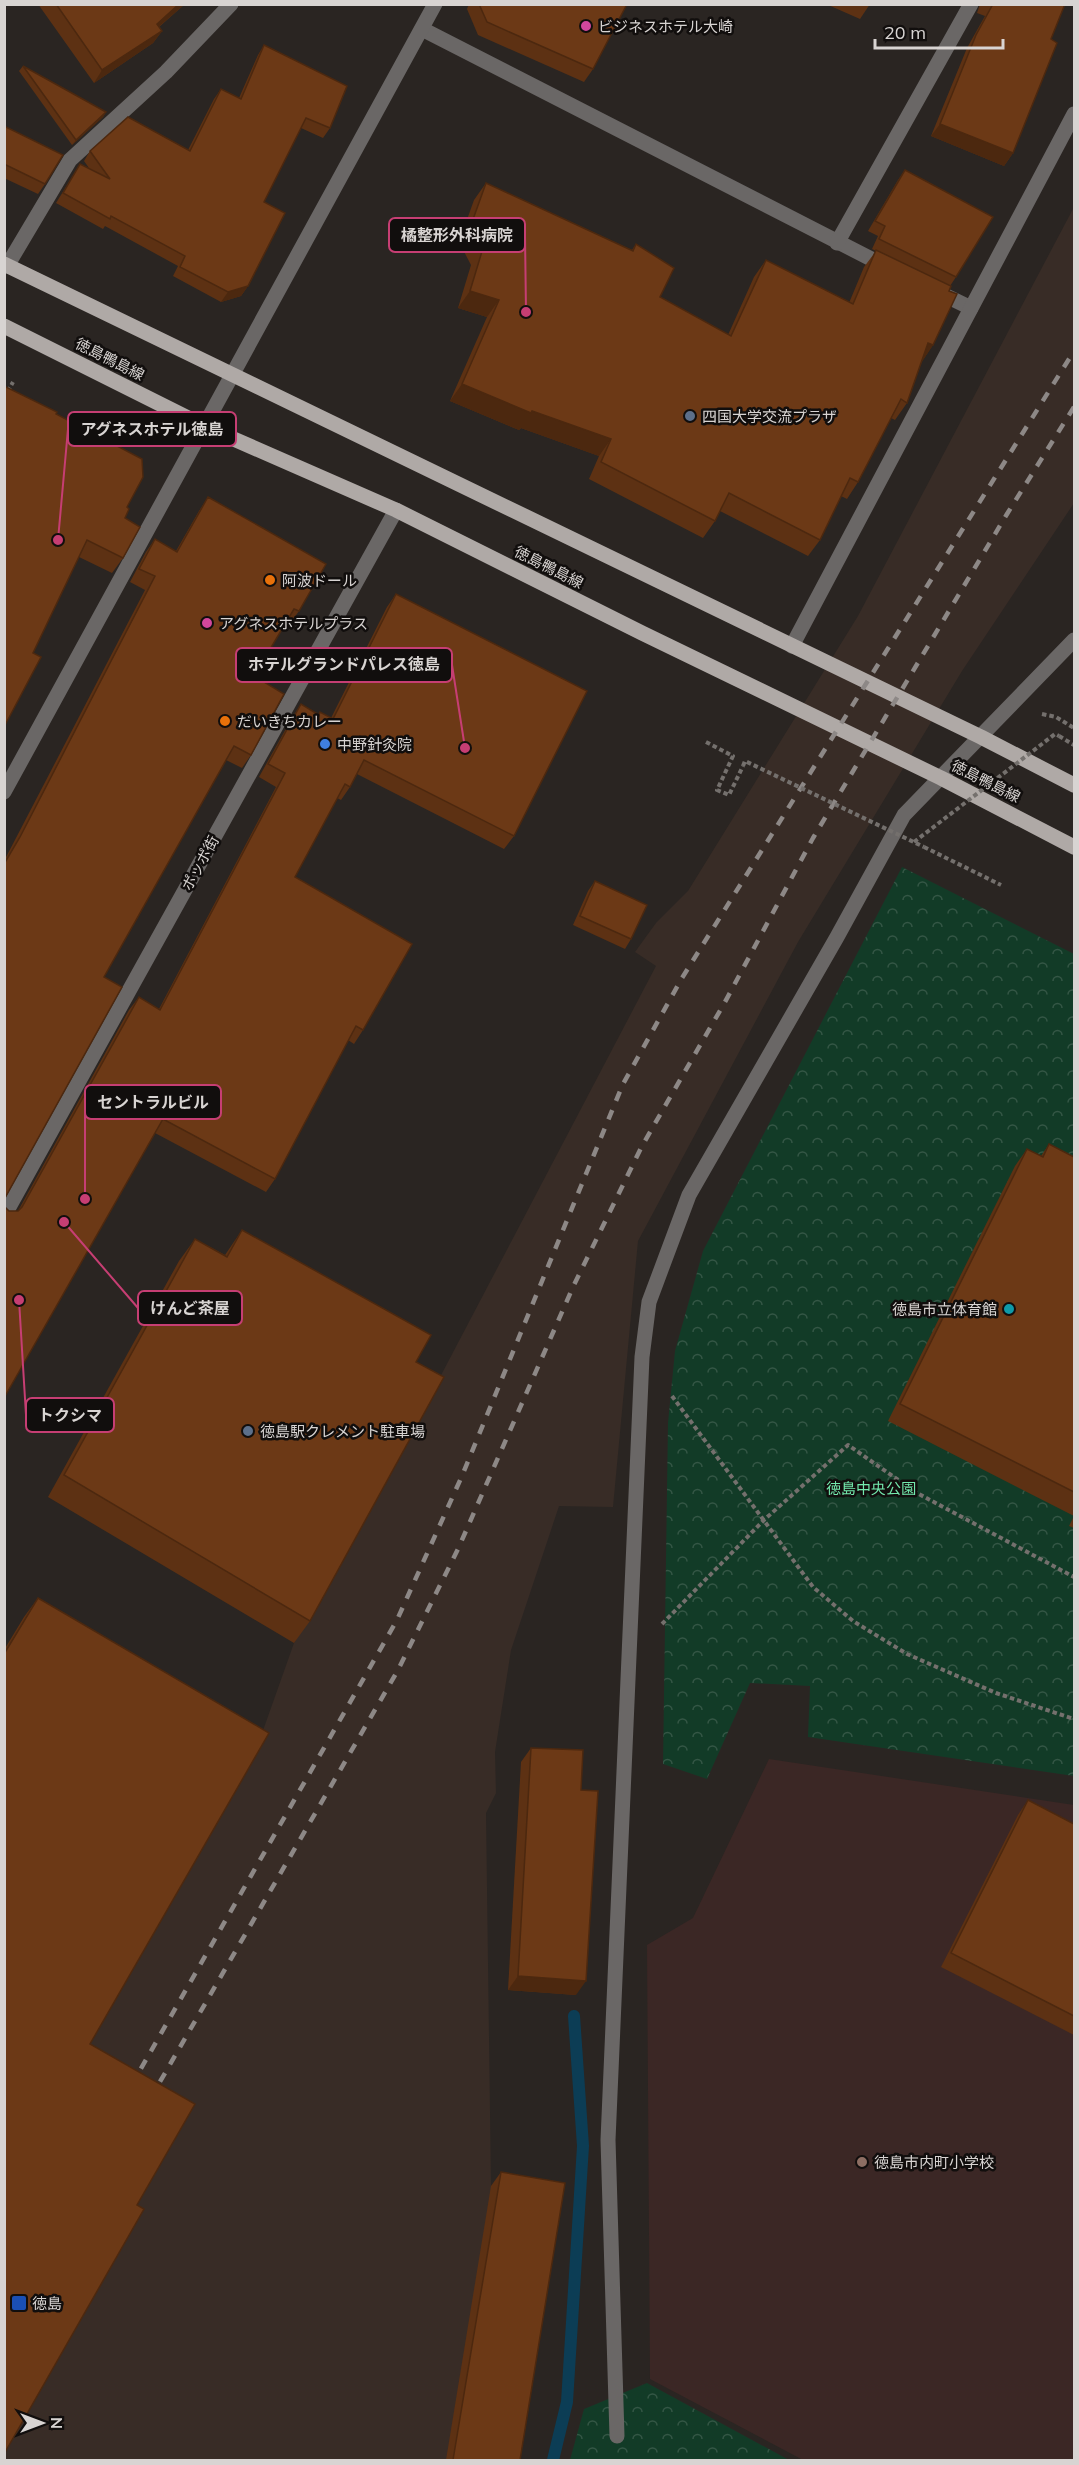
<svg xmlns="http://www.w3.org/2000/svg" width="1079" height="2465" font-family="Mulish,'Noto Sans JP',sans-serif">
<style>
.built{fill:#382c26}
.education{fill:#3b2725}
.forest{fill:url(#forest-crowns)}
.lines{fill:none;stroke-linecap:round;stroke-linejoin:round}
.stream{stroke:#0c3d55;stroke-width:12}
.path{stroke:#74706d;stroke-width:4;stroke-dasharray:4.5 3;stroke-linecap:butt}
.minor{stroke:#6a6766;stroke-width:15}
.major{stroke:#afa9a6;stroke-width:15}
.rail{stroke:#8d8886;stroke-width:4.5;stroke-dasharray:10 10;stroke-linecap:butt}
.path-bridge{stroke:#74706d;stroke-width:4;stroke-dasharray:4.5 3;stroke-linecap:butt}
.wall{fill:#5d3113}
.shaded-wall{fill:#4c280f}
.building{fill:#6c3916;stroke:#4c280f;stroke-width:1.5}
.hotel-dot{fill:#d1479c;stroke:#110e0d;stroke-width:2}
.service-dot{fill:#5c6f8a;stroke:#110e0d;stroke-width:2}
.food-dot{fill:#e8710a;stroke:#110e0d;stroke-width:2}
.shop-dot{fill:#3f7fe0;stroke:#110e0d;stroke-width:2}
.culture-dot{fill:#0f9aa8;stroke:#110e0d;stroke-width:2}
.education-dot{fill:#8d6e63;stroke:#110e0d;stroke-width:2}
.transit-dot{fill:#1a4fb4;stroke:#110e0d;stroke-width:2}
.labels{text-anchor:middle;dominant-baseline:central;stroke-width:5;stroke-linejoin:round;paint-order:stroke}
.poi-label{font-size:15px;fill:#d8d4d2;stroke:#110e0d;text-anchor:start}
.street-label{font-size:15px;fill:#d8d4d2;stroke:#110e0d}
.park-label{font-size:15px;fill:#73e9ad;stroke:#110e0d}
.leader{fill:none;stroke:#c63e73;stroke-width:2}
.callout-dot{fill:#c63e73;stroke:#110e0d;stroke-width:2}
.callout{fill:#110e0d;stroke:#c63e73;stroke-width:2}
.callout-label{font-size:16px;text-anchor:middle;font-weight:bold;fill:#d8d4d2}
</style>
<defs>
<pattern id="forest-crowns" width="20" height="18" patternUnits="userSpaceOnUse" patternTransform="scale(1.5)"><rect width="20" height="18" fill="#123b27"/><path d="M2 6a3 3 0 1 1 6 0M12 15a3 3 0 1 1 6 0" fill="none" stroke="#345645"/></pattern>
</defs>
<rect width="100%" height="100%" fill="#2a2522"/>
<polygon class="built" points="1074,207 1074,503 962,671 798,942 638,1241 613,1507 559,1506 511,1650 495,1752 496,1793 486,1813 491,2186 512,2460 5,2460 4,2124 255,1753 294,1643 428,1400 656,966 635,952 656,923 688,891 858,616"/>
<polygon class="education" points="769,1759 1074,1805 1074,2460 803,2460 650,2379 647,1945 693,1918"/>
<g class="forest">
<polygon points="902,867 1074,954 1074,1776 808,1737 810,1686 750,1683 707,1779 663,1764 668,1423 675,1351 703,1251"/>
<polygon points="647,2383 789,2460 570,2460 584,2409"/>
</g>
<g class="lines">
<polyline class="stream" points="553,2460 567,2402 583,2146 574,2016"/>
<g class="path">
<polyline points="4,398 13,382"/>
<polyline points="1042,714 1056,717 1074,728"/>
<polyline points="1059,736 1074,745"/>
<polyline points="706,742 733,756 717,790 729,795 743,766"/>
<polyline points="924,847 1001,885"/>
<polyline points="672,1396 813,1587 853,1621 907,1654 996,1693 1074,1719"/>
<polyline points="662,1624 764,1520 848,1445 917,1493 1074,1577"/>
</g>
<g class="minor">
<polyline points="422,29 887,267"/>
<polyline points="837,243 971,4"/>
<polyline points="7,266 70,160 166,72 231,4"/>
<polyline points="938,292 971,308"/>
<polyline points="792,646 1074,114"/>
<polyline points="4,792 435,4"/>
<polyline points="4,1216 396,510"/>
<polyline points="617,2436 608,2140 642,1357 649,1302 689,1195 837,937 904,815 1074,640"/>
</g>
<g class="major">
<polyline points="4,264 981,737 1074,785"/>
<polyline points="4,326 204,426 396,510 642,633 941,778 1074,847"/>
</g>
<g class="rail">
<polyline points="131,2086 397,1620 462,1476 623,1084 682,978 1074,351"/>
<polyline points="150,2099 398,1670 458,1549 573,1287 642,1146 725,1002 813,838 1007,514 1074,407"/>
</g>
<g class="path-bridge">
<polyline points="743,766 745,761 924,847"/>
<polyline points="914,842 1055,734 1059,736"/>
</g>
</g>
<g class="wall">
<polygon points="38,4 185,4 159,27 162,31 153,43 94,83"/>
<polygon points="469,4 627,4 593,69 584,82 478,35 467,9"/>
<polygon points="826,4 870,4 860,19"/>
<polygon points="980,4 1065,4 1051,39 1013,153 1004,166 931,136 967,48 985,16 977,13"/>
<polygon points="264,45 330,128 323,138 301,128 264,202 248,286 241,296 221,302 173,276 178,266 105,226 103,229 56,203 80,164 89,168 84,161 90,151 188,150 214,99 221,89 239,98 258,55"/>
<polygon points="23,66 106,112 103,117 72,145 19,71"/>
<polygon points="4,129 45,184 38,194 4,178"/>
<polygon points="905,170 956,277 950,286 933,345 922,361 907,403 895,420 891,418 858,482 847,499 841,496 820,540 808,556 720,511 715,521 703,538 589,479 599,456 521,428 519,430 450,401 487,317 458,308 471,265 459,242 474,200 486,183 632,250 636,244 660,297 728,335 754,277 766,260 849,303 864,267 876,251 872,249 878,236 868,231 898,180"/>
<polygon points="56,414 127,507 125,518 123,558 112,573 79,557 33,653"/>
<polygon points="208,497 299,611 289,625 285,622 254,676 251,755 242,768 226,760 104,977 5,1198 5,1207 9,1211 18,1211 129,1010 139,997 159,1009 276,787 259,777 292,718 301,704 318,715 331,718 387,607 396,594 514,836 504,849 357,774 350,787 341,800 337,798 295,877 363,1030 354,1044 348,1040 275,1179 266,1192 155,1133 4,1398 4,861 145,590 130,582 146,552 155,539 176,551 199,511"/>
<polygon points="595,881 631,939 625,949 573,925 588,891"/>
<polygon points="1049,1144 1074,1157 1074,1528 1069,1526 1074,1516 888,1421 1015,1166 1027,1149 1041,1156"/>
<polygon points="242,1230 416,1362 310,1621 294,1643 48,1497 179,1261 195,1239 225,1255"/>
<polygon points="38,1598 90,2044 137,2205 4,2454 4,1650 24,1617"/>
<polygon points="531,1748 576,1995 508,1990 521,1762"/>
<polygon points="1028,1800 1074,1824 1074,2035 941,1967 1018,1815"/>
<polygon points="501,2172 520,2460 446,2460 491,2186"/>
</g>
<g class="shaded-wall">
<polygon points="179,4 185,4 148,36 157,24"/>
<polygon points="162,31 153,43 94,83 102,70"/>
<polygon points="106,112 103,117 72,145 76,140"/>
<polygon points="940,124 1013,153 1004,166 931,136"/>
<polygon points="248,286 241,296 221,302 228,292"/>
<polygon points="470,291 499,300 487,317 458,308"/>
<polygon points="928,343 933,345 922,362"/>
<polygon points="462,384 532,411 611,439 599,456 521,428 519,430 450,401"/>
<polygon points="518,1976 586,1981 576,1995 508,1990"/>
</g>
<g class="building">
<polygon points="56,4 179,4 157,24 162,31 102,70"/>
<polygon points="479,4 627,4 593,69 487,22"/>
<polygon points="993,4 1065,4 1051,39 1057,43 1013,153 940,124 976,35"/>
<polygon points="264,45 347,86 330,128 306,118 264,202 285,213 248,286 228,292 180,267 185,256 111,216 110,219 63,193 80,164 110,179 90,151 128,117 190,151 221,89 241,99"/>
<polygon points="23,66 106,112 76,140"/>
<polygon points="6,127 63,155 45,184 4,164 4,129"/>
<polygon points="905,170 993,217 956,277 879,239 885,226 875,221"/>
<polygon points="486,183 633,251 636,244 674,268 660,297 731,336 766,260 853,304 876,250 951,286 949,291 957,294 933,345 928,343 907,403 901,399 858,482 850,478 820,540 729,493 715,521 601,462 611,439 532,411 531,413 462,384 499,300 470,291 483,248 471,225"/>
<polygon points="4,386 57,412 56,414 142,459 143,477 127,507 129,509 125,518 140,527 123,558 87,540 33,653 41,657 4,727"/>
<polygon points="208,497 326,564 299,611 294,609 254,676 284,694 251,755 234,746 104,977 122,987 5,1198 5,1207 9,1211 18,1211 22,1207 139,997 160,1010 285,773 268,764 301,704 319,715 320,712 333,719 396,594 587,691 514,836 364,760 350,787 345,784 295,877 412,944 363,1030 356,1026 275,1179 163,1119 4,1398 4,864 20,837 155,576 139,569 155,539 177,552"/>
<polygon points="595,881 647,905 631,939 580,916"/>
<polygon points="1049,1144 1074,1157 1074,1492 900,1404 1027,1149 1043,1157"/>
<polygon points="242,1230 431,1335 416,1362 444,1377 310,1621 64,1475 195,1239 227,1257"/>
<polygon points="38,1598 269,1733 90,2044 195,2104 137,2205 144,2209 4,2454 4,1654"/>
<polygon points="531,1748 583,1750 581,1790 598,1791 586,1981 518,1976"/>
<polygon points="1028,1800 1074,1824 1074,2016 951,1953"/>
<polygon points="501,2172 565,2183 520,2460 453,2460"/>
</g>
<g class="hotel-dot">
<circle cx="586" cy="26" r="6"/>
<circle cx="207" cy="623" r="6"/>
</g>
<g class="service-dot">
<circle cx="690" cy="416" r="6"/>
<circle cx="248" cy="1431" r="6"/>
</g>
<g class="food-dot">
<circle cx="270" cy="580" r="6"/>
<circle cx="225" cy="721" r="6"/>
</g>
<circle class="shop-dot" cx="325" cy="744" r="6"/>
<circle class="culture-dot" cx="1009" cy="1309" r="6"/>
<circle class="education-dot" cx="862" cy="2162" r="6"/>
<rect class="transit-dot" x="11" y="2295" width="16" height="16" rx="3"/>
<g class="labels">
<g class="poi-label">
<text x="598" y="26">ビジネスホテル大崎</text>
<text x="702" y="416">四国大学交流プラザ</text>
<text x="282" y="580">阿波ドール</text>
<text x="219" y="623">アグネスホテルプラス</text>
<text x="237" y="721">だいきちカレー</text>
<text x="337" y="744">中野針灸院</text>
<text x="997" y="1309" text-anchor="end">徳島市立体育館</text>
<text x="260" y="1431">徳島駅クレメント駐車場</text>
<text x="874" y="2162">徳島市内町小学校</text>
<text x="32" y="2303">徳島</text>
</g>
<g class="street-label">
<text transform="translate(110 359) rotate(27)">徳島鴨島線</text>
<text transform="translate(549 567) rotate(27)">徳島鴨島線</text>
<text transform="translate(986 781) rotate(27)">徳島鴨島線</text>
<text transform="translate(200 863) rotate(-61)">ポッポ街</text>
</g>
<g class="park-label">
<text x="871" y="1488">徳島中央公園</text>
</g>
</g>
<path class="leader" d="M526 312L525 235M58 540L68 429M465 748L452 665M85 1199L85 1102M64 1222L138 1308M19 1300L26 1415"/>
<g class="callout-dot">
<circle cx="526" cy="312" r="6"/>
<circle cx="58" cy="540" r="6"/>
<circle cx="465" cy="748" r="6"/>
<circle cx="85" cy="1199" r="6"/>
<circle cx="64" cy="1222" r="6"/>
<circle cx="19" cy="1300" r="6"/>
</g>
<g class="callout">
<rect x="389" y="218" width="136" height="34" rx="6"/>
<rect x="68" y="412" width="168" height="34" rx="6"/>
<rect x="236" y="648" width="216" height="34" rx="6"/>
<rect x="85" y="1085" width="136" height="34" rx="6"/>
<rect x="138" y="1291" width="104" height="34" rx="6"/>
<rect x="26" y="1398" width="88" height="34" rx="6"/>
</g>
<g class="callout-label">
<text x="457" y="241">橘整形外科病院</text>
<text x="152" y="435">アグネスホテル徳島</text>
<text x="344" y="670">ホテルグランドパレス徳島</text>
<text x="153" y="1108">セントラルビル</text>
<text x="190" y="1314">けんど茶屋</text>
<text x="70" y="1421">トクシマ</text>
</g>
<rect width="1079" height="2465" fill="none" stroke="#d8d4d2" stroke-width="12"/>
<g transform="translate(42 2423) rotate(90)" stroke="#110e0d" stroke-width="4.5" paint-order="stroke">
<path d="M0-4.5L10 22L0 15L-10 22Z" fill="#d8d4d2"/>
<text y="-9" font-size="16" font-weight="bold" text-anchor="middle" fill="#d8d4d2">N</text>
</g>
<path d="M875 39v9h128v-9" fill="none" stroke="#d8d4d2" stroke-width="3"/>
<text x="884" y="39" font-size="18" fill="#d8d4d2" stroke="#110e0d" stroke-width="4.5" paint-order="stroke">20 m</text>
</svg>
